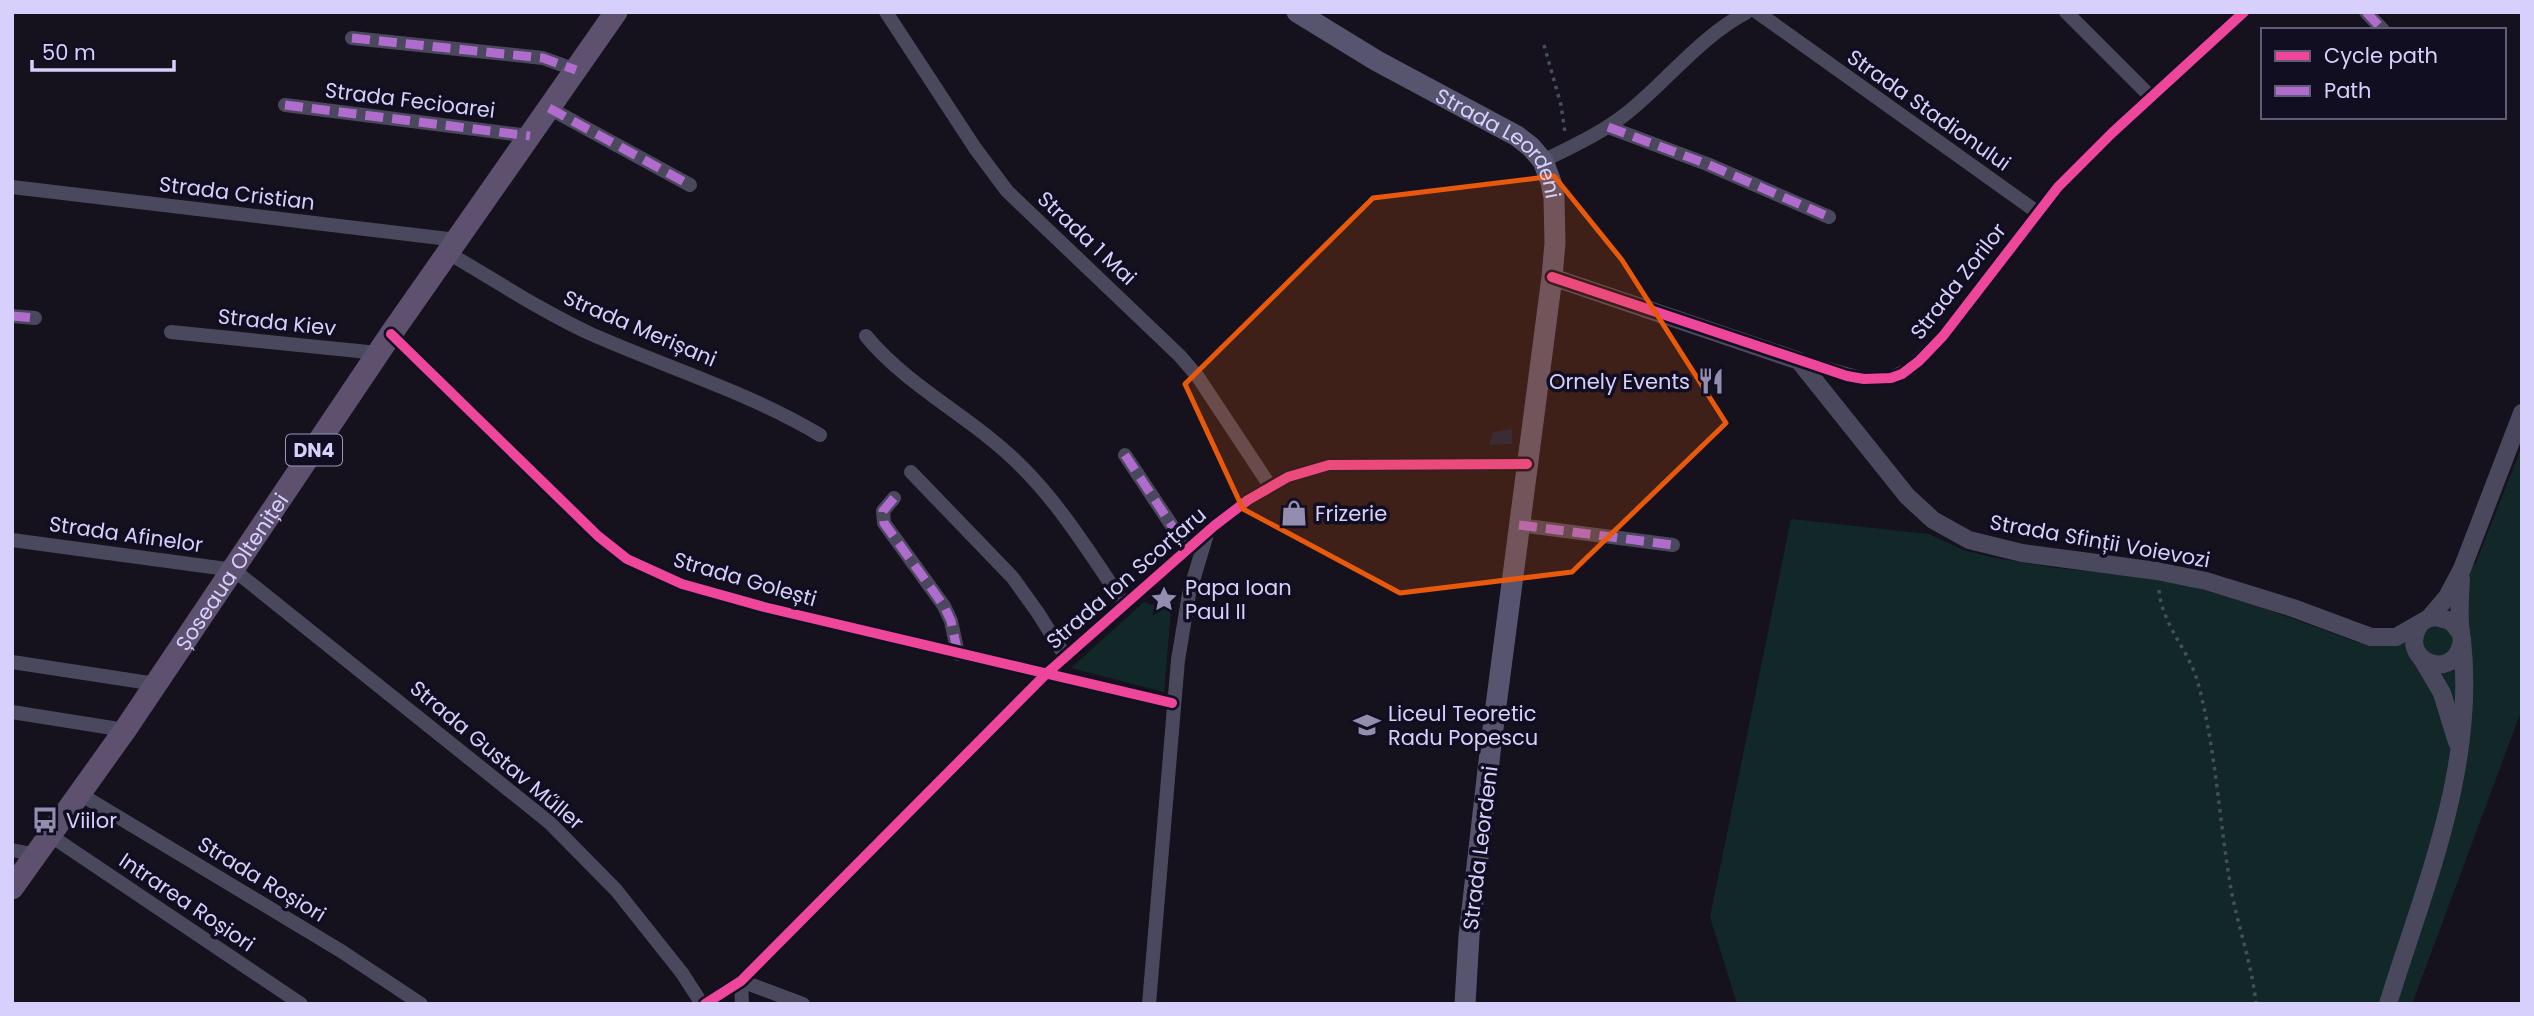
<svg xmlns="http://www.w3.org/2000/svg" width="2534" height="1016" font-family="Poppins,sans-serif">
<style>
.green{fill:#122728}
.water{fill:#0f2040}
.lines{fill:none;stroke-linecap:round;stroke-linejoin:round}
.path{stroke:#454f5c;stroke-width:3.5;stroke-dasharray:3.5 5;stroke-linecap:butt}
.minor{stroke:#4a485d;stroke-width:14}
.tertiary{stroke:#4a485d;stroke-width:18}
.secondary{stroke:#56546f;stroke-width:21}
.primary{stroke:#5d516f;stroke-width:23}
.quiet{stroke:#b06ccc;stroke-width:9;stroke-dasharray:18 9;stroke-linecap:butt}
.cycleway-casing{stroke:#120e21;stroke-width:15}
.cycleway{stroke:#ed469a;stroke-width:10}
.marked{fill:#e8590c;fill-opacity:0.2;stroke:#e8590c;stroke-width:5;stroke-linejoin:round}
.labels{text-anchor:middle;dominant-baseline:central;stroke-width:7;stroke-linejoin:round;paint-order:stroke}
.shield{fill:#120e21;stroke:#9c96bb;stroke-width:2}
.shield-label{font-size:19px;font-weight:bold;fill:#d7d0fd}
.street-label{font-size:21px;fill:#d7d0fd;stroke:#120e21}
.poi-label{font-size:21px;fill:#d7d0fd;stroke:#120e21;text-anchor:start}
</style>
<rect width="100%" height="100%" fill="#15121d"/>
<g class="green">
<polygon points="2522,446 2522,709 2412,1004 1737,1004 1710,917 1791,519 1929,534 1963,550 1991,557 2055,568 2125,574 2186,585 2261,607 2359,643 2366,629 2390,630 2431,609 2461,558 2475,565"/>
<polygon points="1144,602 1171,611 1164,692 1071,668"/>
</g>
<polygon class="water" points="1512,429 1512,444 1489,445 1493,432"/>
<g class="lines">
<g class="path">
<polyline points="1544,45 1561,105 1565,133"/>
<path d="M 2159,590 C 2162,625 2189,650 2198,683 C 2216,750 2219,820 2231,889 C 2238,927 2252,964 2256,1004"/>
</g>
<g class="minor">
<polyline points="886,12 975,148 1007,191 1180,356 1198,377 1270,486"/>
<polyline points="1757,12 2037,212"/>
<polyline points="2066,12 2151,97"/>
<polyline points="2366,12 2383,30"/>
<polyline points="352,38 543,58 576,70"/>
<polyline points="285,105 530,136"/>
<polyline points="549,108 690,185"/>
<polyline points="1608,127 1707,164 1829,217"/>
<path d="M 1543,161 C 1571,147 1602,133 1627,113 C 1668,80 1700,37 1747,12"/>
<polyline points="12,187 457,240"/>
<path d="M 448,253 C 495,280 541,311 591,334 C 668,368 748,392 820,435"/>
<polyline points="12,316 35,318"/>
<polyline points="171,332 378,353"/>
<polyline points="391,334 598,536 627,559 682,584 764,607 1172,703"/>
<path d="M 866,336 C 910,389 974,418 1022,467 C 1062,507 1093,558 1125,605"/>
<polyline points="1799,361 1864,379 1891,378 1911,368 1943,336 2058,187 2112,133 2244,12"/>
<polyline points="1125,455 1188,550"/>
<polyline points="911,472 1013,578 1038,613 1065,656"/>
<polyline points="894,498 883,511 884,523 944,606 951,621 958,654"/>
<polyline points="1519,525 1673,545"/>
<polyline points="12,540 234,570 550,823 616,890 682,973 702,1004"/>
<polyline points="12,662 156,684"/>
<polyline points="12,712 125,730"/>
<polyline points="80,794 341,951 421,1004"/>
<polyline points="51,836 301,1004"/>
<polyline points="12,850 37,855"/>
<polyline points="705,1004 741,981 1046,674 1214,526 1248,500 1288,477 1329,465 1527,464"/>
<polyline points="742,1004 741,981 803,1004"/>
<polyline points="1149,1004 1178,660 1189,594 1207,534"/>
</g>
<g class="tertiary">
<polyline points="1552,277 1799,361 1907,496 1933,520 1969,540 2022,553 2157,571 2206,581 2293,608 2371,637 2396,637 2429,618 2436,617 2451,621 2460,632"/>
<polyline points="2429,618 2447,597 2462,569 2522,413"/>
<path d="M 2420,624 C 2396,661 2453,682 2461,645 C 2463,638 2460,631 2460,623 C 2459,608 2460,594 2461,579"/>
<polyline points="2422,659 2442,693 2457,742"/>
<path d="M 2388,1004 C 2425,885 2476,767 2462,640"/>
</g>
<path class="secondary" id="s1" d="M 1297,12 L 1377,61 L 1517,136 L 1531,147 L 1543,161 L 1551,182 L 1554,198 L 1555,243 L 1552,277 L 1491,744 L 1469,936 L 1465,1004"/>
<path class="primary" id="s2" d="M 12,888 L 125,730 L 391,334 L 616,12"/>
<g class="quiet">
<polyline points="2366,12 2383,30"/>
<polyline points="352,38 543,58 576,70"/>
<polyline points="285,105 530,136"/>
<polyline points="549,108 690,185"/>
<polyline points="1608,127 1707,164 1829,217"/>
<polyline points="12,316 35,318"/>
<polyline points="1125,455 1188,550"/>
<polyline points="894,498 883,511 884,523 944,606 951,621 958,654"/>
<polyline points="1519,525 1673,545"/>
</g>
<g class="cycleway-casing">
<g id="cycleway">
<polyline points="1552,277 1847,376 1864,379 1891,378 1902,374 1919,361 1943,336 2058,187 2112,133 2244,12"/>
<polyline points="391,334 598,536 627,559 682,584 764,607 1172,703"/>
<polyline points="705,1004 741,981 1046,674 1214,526 1248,500 1288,477 1329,465 1527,464"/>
</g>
</g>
<use href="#cycleway" class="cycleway"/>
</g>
<path class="marked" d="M 1554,176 L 1622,260 L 1726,423 L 1572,572 L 1400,593 L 1243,509 L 1185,384 L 1373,198 Z"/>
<defs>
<g id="restaurant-bare" transform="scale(2.1)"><path d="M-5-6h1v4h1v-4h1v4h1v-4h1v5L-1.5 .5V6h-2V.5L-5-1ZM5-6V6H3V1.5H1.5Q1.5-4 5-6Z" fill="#938eaf" stroke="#120e21" stroke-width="2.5" paint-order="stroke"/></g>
<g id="shop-bare" transform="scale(2.1)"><path d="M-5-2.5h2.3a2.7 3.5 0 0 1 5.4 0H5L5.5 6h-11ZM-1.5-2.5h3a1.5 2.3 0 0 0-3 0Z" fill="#938eaf" stroke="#120e21" stroke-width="2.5" paint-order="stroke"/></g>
<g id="sight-bare" transform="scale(2.1)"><path d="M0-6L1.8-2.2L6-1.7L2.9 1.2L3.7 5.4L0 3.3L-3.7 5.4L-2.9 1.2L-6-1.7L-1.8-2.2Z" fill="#938eaf" stroke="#120e21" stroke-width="2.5" paint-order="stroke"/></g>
<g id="school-bare" transform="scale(2.1)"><path d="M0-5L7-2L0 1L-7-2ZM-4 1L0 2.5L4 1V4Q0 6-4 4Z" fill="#938eaf" stroke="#120e21" stroke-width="2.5" paint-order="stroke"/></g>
<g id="bus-bare" transform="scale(2.1)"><path d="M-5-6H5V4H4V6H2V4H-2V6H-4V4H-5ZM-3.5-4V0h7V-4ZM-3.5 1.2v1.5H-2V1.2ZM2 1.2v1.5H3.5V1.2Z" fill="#938eaf" stroke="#120e21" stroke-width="2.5" paint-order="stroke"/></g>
</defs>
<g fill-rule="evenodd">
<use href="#restaurant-bare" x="1711" y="381"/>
<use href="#shop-bare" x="1294" y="513"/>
<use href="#sight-bare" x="1164" y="599"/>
<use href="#school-bare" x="1367" y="725"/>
<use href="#bus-bare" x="45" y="820"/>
</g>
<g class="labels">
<rect class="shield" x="286" y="434.5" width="56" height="31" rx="5"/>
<g class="shield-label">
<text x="314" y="450">DN4</text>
</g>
<g class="street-label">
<text transform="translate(410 100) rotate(7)">Strada Fecioarei</text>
<text transform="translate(1929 110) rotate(35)">Strada Stadionului</text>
<text stroke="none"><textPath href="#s1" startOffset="245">Strada Leordeni</textPath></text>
<text transform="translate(237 193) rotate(7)">Strada Cristian</text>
<text transform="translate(1087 238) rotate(43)">Strada 1 Mai</text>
<text transform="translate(1958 281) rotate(-52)">Strada Zorilor</text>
<text transform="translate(277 322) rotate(6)">Strada Kiev</text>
<text transform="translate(640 328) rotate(23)">Strada Merișani</text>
<text transform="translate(126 534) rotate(8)">Strada Afinelor</text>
<text transform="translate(2100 541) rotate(10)">Strada Sfinții Voievozi</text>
<text stroke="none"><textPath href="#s2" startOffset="385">Șoseaua Olteniței</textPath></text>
<text transform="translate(1126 578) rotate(-41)">Strada Ion Scorțaru</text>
<text transform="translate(745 579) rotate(16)">Strada Golești</text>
<text transform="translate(497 755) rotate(40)">Strada Gustav Műller</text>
<text transform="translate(1480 848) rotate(-83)">Strada Leordeni</text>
<text transform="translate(262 879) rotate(31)">Strada Roșiori</text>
<text transform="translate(187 902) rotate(34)">Intrarea Roșiori</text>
</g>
<g class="poi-label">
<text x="1690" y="381" text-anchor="end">Ornely Events</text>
<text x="1315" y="513">Frizerie</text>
<text x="1185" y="587">Papa Ioan<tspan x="1185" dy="24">Paul II</tspan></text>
<text x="1388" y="713">Liceul Teoretic<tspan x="1388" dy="24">Radu Popescu</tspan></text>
<text x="66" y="820">Viilor</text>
</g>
</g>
<rect width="2534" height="1016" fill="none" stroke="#d7d0fd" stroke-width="28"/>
<rect x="2261" y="28" width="245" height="91" fill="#120e21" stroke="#615c79" stroke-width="2"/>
<rect x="2275" y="51" width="35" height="10" fill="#ed469a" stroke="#615c79" stroke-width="2"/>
<text x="2324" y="63" font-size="21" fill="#d7d0fd">Cycle path</text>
<rect x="2275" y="86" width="35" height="10" fill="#b06ccc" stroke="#615c79" stroke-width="2"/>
<text x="2324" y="98" font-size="21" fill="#d7d0fd">Path</text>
<path d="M32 60v10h142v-10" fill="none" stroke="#d7d0fd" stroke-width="3.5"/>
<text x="42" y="60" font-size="21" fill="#d7d0fd" stroke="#120e21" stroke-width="5" paint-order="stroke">50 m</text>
</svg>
